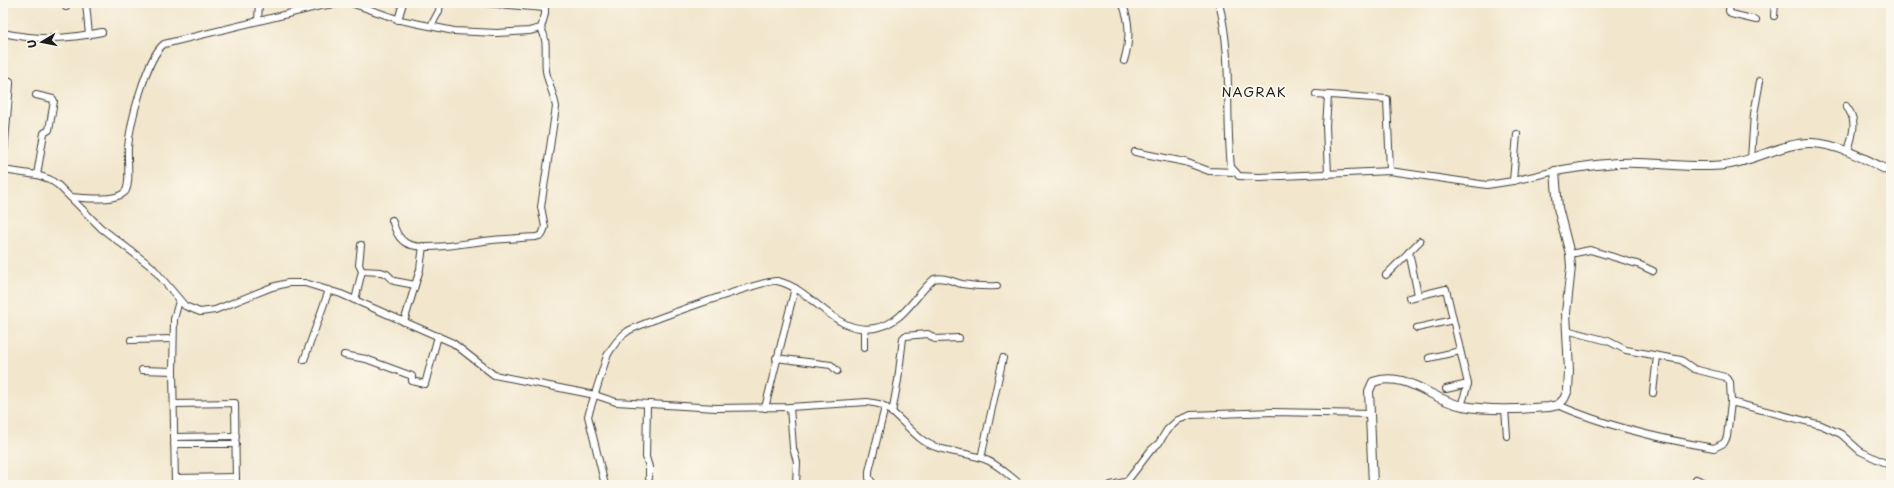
<svg xmlns="http://www.w3.org/2000/svg" width="1894" height="488" font-family="'Playpen Sans',sans-serif">
<style>
.lines{fill:none;stroke-linecap:round;stroke-linejoin:round}
.minor-casing{stroke:#3c3a36;stroke-width:8}
.tertiary-casing{stroke:#3c3a36;stroke-width:10}
.minor{stroke:#fff;stroke-width:6}
.tertiary{stroke:#fff;stroke-width:8}
.labels{text-anchor:middle;dominant-baseline:central;stroke-width:4;stroke-linejoin:round;paint-order:stroke}
.quarter-label{font-size:13px;letter-spacing:1px;fill:#1c1c1c;stroke:#fbf7ec}
</style>
<rect width="100%" height="100%" fill="#fbf7ec"/>
<filter id="ink" filterUnits="userSpaceOnUse"><feTurbulence type="fractalNoise" baseFrequency=".025" numOctaves="2"/><feDisplacementMap in="SourceGraphic" scale="8" xChannelSelector="R" yChannelSelector="G"/><feConvolveMatrix kernelMatrix="1 2 1 2 8 2 1 2 1" color-interpolation-filters="sRGB"/></filter>
<filter id="wash" filterUnits="userSpaceOnUse"><feTurbulence type="fractalNoise" baseFrequency=".012" numOctaves="4" result="noise"/><feDisplacementMap in="SourceGraphic" scale="16" xChannelSelector="R" yChannelSelector="G"/><feGaussianBlur stdDeviation="0.9" result="paint"/><feColorMatrix in="noise" values="0 0 0 0 0 0 0 0 0 0 0 0 0 0 0 0 0 1.4 0 .05"/><feComposite in="paint" operator="in"/></filter>
<g filter="url(#wash)">
<rect width="100%" height="100%" fill="#f2e6cc"/>
</g>
<g filter="url(#ink)">
<g class="lines">
<g class="minor-casing">
<g id="minor">
<polyline points="86,3 89,35"/>
<polyline points="351,3 400,20 454,31 497,33 529,31 541,28 545,14 545,3"/>
<polyline points="485,3 545,8"/>
<path d="M 1122,3 C 1131,22 1130,41 1124,61"/>
<path d="M 1219,3 C 1233,59 1225,111 1231,167 L 1239,176 L 1259,177 L 1390,171 L 1487,185 L 1513,181 L 1555,171"/>
<polyline points="1730,3 1729,11 1731,14 1756,20"/>
<polyline points="66,7 66,3"/>
<polyline points="1774,16 1775,3"/>
<polyline points="398,20 403,3"/>
<polyline points="258,21 259,3"/>
<polyline points="431,26 439,11 440,3"/>
<path d="M 3,33 C 39,41 67,39 102,32"/>
<polyline points="3,78 10,81 10,84 3,164"/>
<polyline points="1316,94 1387,99 1390,171"/>
<polyline points="36,95 53,99 54,101 49,130 44,133 37,175"/>
<polyline points="1328,96 1326,126 1328,175"/>
<path d="M 1846,106 C 1859,122 1852,134 1848,152"/>
<polyline points="1135,152 1185,162 1209,171 1235,172"/>
<polyline points="1751,159 1754,114 1760,81"/>
<path d="M 3,170 L 37,175 L 49,179 L 58,185 L 101,228 L 152,267 L 185,306 L 200,312 L 215,310 L 272,287 L 288,283 L 305,283 L 341,294 L 453,343 L 494,375 L 595,395 L 616,402 L 716,408 L 790,407 L 867,402 C 872,403 879,403 884,406 C 897,414 909,430 921,439 C 939,453 963,451 984,459 C 999,464 1009,477 1022,485"/>
<polyline points="1513,181 1517,134"/>
<path d="M 71,197 C 85,198 115,202 125,192 C 131,185 127,158 128,147 C 130,124 146,58 164,44 L 320,6 L 346,3"/>
<path d="M 392,220 C 395,228 397,238 406,243 C 422,252 465,243 484,241 C 502,239 519,238 536,237 L 542,235 L 545,227 L 541,207 L 556,107 C 554,94 548,83 546,71 C 544,55 549,43 541,28"/>
<polyline points="361,245 359,265 362,271 381,272 387,274 394,281 415,285"/>
<polyline points="1409,252 1418,295"/>
<polyline points="1570,254 1590,250 1640,265 1653,271"/>
<polyline points="1386,275 1420,241"/>
<polyline points="1409,298 1446,289 1468,384 1461,406"/>
<polyline points="355,300 362,271"/>
<polyline points="404,322 420,269 423,246"/>
<polyline points="1417,328 1453,320"/>
<polyline points="864,329 864,348"/>
<polyline points="1566,330 1608,341 1626,350 1681,360 1694,369 1725,377 1730,382 1731,402"/>
<polyline points="131,340 173,339"/>
<polyline points="344,355 366,359 412,376 412,381 425,384 438,336"/>
<polyline points="776,358 831,365 837,371"/>
<polyline points="1429,358 1460,351"/>
<polyline points="304,360 329,290"/>
<polyline points="142,370 173,371 174,319 179,301"/>
<polyline points="173,371 175,485"/>
<polyline points="1446,389 1468,384"/>
<polyline points="1653,393 1657,356"/>
<polyline points="174,404 235,403 236,485"/>
<polyline points="647,405 646,457 649,467 649,478"/>
<path d="M 1558,405 C 1608,427 1660,439 1714,448 L 1724,443 L 1727,437 L 1731,402 L 1821,425 L 1841,434 L 1860,451 L 1891,466"/>
<polyline points="790,407 793,448 797,462 796,485"/>
<polyline points="765,408 795,288"/>
<polyline points="1505,409 1507,436"/>
<polyline points="892,413 898,380 903,338 905,336 928,334 935,339 959,338"/>
<polyline points="174,437 236,436"/>
<polyline points="174,444 236,444"/>
<polyline points="981,458 1003,358"/>
<polyline points="175,478 236,477"/>
<polyline points="1696,479 1710,485"/>
<path d="M 605,485 L 588,416 L 607,356 C 612,347 619,337 628,331 C 642,323 766,279 777,281 C 814,289 833,335 875,328 C 904,323 914,296 934,279 C 944,276 953,282 962,284 C 974,286 985,287 997,286"/>
<polyline points="874,485 869,478 869,471 885,407"/>
<polyline points="1111,485 1125,482 1128,480 1151,450 1159,443 1167,430 1178,420 1191,415 1273,412 1370,414"/>
</g>
</g>
<g class="tertiary-casing">
<path id="tertiary" d="M 1373,485 L 1369,391 L 1373,382 C 1407,370 1432,401 1463,406 C 1491,411 1521,409 1549,407 L 1558,405 L 1564,399 L 1568,390 L 1569,371 L 1566,313 L 1571,267 L 1570,254 L 1558,208 L 1555,171 C 1576,168 1597,164 1618,163 C 1654,161 1689,169 1724,165 C 1753,162 1784,142 1812,143 C 1839,144 1867,160 1891,172"/>
</g>
<use href="#minor" class="minor"/>
<use href="#tertiary" class="tertiary"/>
</g>
</g>
<g class="labels">
<g class="quarter-label">
<text x="1254" y="91">NAGRAK</text>
</g>
</g>
<rect width="1894" height="488" fill="none" stroke="#fbf7ec" stroke-width="16"/>
<g transform="translate(42 42) rotate(260)" stroke="#fbf7ec" stroke-width="3" paint-order="stroke">
<path d="M0-3L7 15L0 10L-7 15Z" fill="#1c1c1c"/>
<text y="-6" font-size="11" font-weight="bold" text-anchor="middle" fill="#1c1c1c">U</text>
</g>
</svg>
